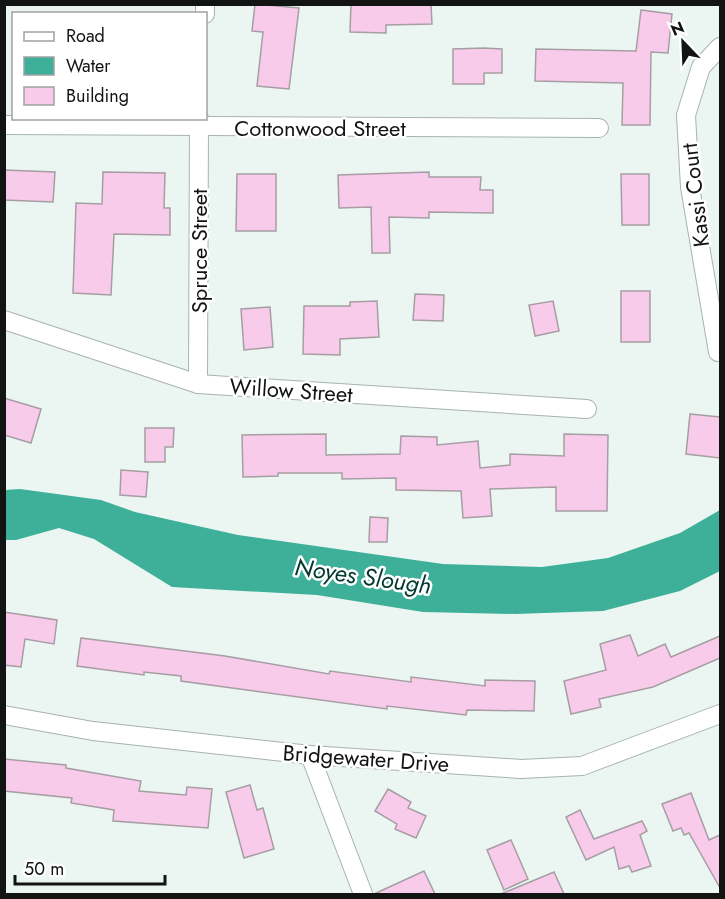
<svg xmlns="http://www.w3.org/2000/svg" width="725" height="899" font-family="Jost,sans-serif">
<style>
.water{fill:#3eb099}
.building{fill:#f8cbeb;stroke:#a69ea3;stroke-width:1.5}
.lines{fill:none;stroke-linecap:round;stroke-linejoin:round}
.minor-casing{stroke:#a8b3b0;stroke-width:20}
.minor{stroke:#fff;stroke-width:18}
.labels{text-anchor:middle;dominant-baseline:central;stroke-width:5;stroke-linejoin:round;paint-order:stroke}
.street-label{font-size:22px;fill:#111413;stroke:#fff}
.water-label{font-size:24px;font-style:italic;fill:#03382e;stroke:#fff}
</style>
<rect width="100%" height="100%" fill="#ebf6f2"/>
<polygon class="water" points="20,489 101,500 135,512 238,535 443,564 542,567 608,558 680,533 720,510 720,571 680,591 603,611 515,614 423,612 317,595 172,587 94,539 59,528 16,540 5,540 5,490"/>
<g class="building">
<polygon points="255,4 299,8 289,89 257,86 263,32 252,31"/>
<polygon points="351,4 431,4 432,24 386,25 386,33 350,32"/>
<polygon points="641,10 672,14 668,53 651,52 650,125 622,125 623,83 535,81 536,49 636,51"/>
<polygon points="484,48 502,49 502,73 484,73 484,84 453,84 453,49"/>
<polygon points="4,170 55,172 53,202 4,200"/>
<polygon points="103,172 165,173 164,208 170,208 170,235 114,234 111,295 73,293 76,203 102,204"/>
<polygon points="429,172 429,177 481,177 480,190 493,190 493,213 429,212 429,218 389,217 390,253 372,253 371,207 339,208 338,175"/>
<polygon points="237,174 276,174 276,231 236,231"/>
<polygon points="621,174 649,174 649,225 622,225"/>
<rect x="621" y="291" width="29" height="51"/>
<polygon points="415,294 444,295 443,321 413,320"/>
<polygon points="377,301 379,337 340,339 340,355 303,354 304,306 350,306 350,302"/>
<polygon points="553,301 559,331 535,336 529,305"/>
<polygon points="270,307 273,347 244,350 241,309"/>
<polygon points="4,398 41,409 31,443 4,435"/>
<polygon points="690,414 720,417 720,458 686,454"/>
<polygon points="145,428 174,428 173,447 165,447 165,462 145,462"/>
<polygon points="326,434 326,455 400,454 401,436 437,437 437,445 478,441 480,468 510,465 510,454 564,456 564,434 608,435 607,511 556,511 556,487 490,489 492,516 463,518 461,491 396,490 396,478 342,479 342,473 278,473 278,476 243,477 242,435"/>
<polygon points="121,470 148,472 146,497 120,495"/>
<polygon points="370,517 388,518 387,542 369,542"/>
<polygon points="4,612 57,620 54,644 25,639 21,667 4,665"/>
<polygon points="630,635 638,656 665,644 671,657 720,636 720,658 653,687 599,699 601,707 571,714 564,681 606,670 600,644"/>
<polygon points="81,638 225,656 329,674 330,671 411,682 411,677 485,686 485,680 535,681 534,711 467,710 466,715 387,706 387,709 181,681 181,676 144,672 144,675 77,666"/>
<polygon points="4,759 66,765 66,768 141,781 139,791 186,795 187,787 212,789 208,828 113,821 114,810 71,803 72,798 4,791"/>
<polygon points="250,785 257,810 263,808 274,849 244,858 226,792"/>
<polygon points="388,789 411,802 408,808 426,816 416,838 395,829 397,824 375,811"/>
<polygon points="691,793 709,840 720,835 720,888 689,833 684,835 681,828 673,831 662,804"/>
<polygon points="580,810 594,839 642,821 647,831 640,835 651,866 632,872 629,866 619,869 614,847 586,860 566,817"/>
<polygon points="511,840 528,879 504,890 487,850"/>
<polygon points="424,871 435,894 374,894"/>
<polygon points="554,872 564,894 501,894"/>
</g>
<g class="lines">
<g class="minor-casing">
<g id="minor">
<polyline points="205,14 205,4"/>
<polyline points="4,125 599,128"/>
<polyline points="4,320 198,384 587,409"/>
<polyline points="718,352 690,187 686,115 701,67 720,47"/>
<polyline points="198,384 199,118"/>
<polyline points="4,715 93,731 310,755 521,769 582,766 720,714"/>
<polyline points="310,755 363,894"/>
</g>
</g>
<use href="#minor" class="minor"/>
</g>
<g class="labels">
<g class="street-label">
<text x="320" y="128">Cottonwood Street</text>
<text transform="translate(695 195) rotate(-97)">Kassi Court</text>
<text transform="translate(199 251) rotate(-90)">Spruce Street</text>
<text transform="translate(291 390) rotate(4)">Willow Street</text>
<text transform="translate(366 758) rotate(4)">Bridgewater Drive</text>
</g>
<g class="water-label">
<text transform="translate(363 576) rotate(8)">Noyes Slough</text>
</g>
</g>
<rect width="725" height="899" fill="none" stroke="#111413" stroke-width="12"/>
<rect x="12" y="12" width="195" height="108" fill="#ffffff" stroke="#a0a1a1" stroke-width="1.5"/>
<rect x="24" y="32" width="30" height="9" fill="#ffffff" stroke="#a0a1a1" stroke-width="1.5"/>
<text x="66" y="42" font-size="18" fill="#111413">Road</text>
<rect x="24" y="57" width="30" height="18" fill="#3eb099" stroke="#a0a1a1" stroke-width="1.5"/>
<text x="66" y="72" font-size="18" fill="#111413">Water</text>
<rect x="24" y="87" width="30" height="18" fill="#f8cbeb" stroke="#a0a1a1" stroke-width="1.5"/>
<text x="66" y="102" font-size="18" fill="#111413">Building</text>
<g transform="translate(683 42) rotate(337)" stroke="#ffffff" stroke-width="4.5" paint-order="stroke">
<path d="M0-4.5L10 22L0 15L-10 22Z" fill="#111413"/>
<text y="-9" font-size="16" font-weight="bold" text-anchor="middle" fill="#111413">N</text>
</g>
<path d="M15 875v9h150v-9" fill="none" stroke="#111413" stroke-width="3"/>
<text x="24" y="875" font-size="18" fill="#111413" stroke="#ffffff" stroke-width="4.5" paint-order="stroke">50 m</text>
</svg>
